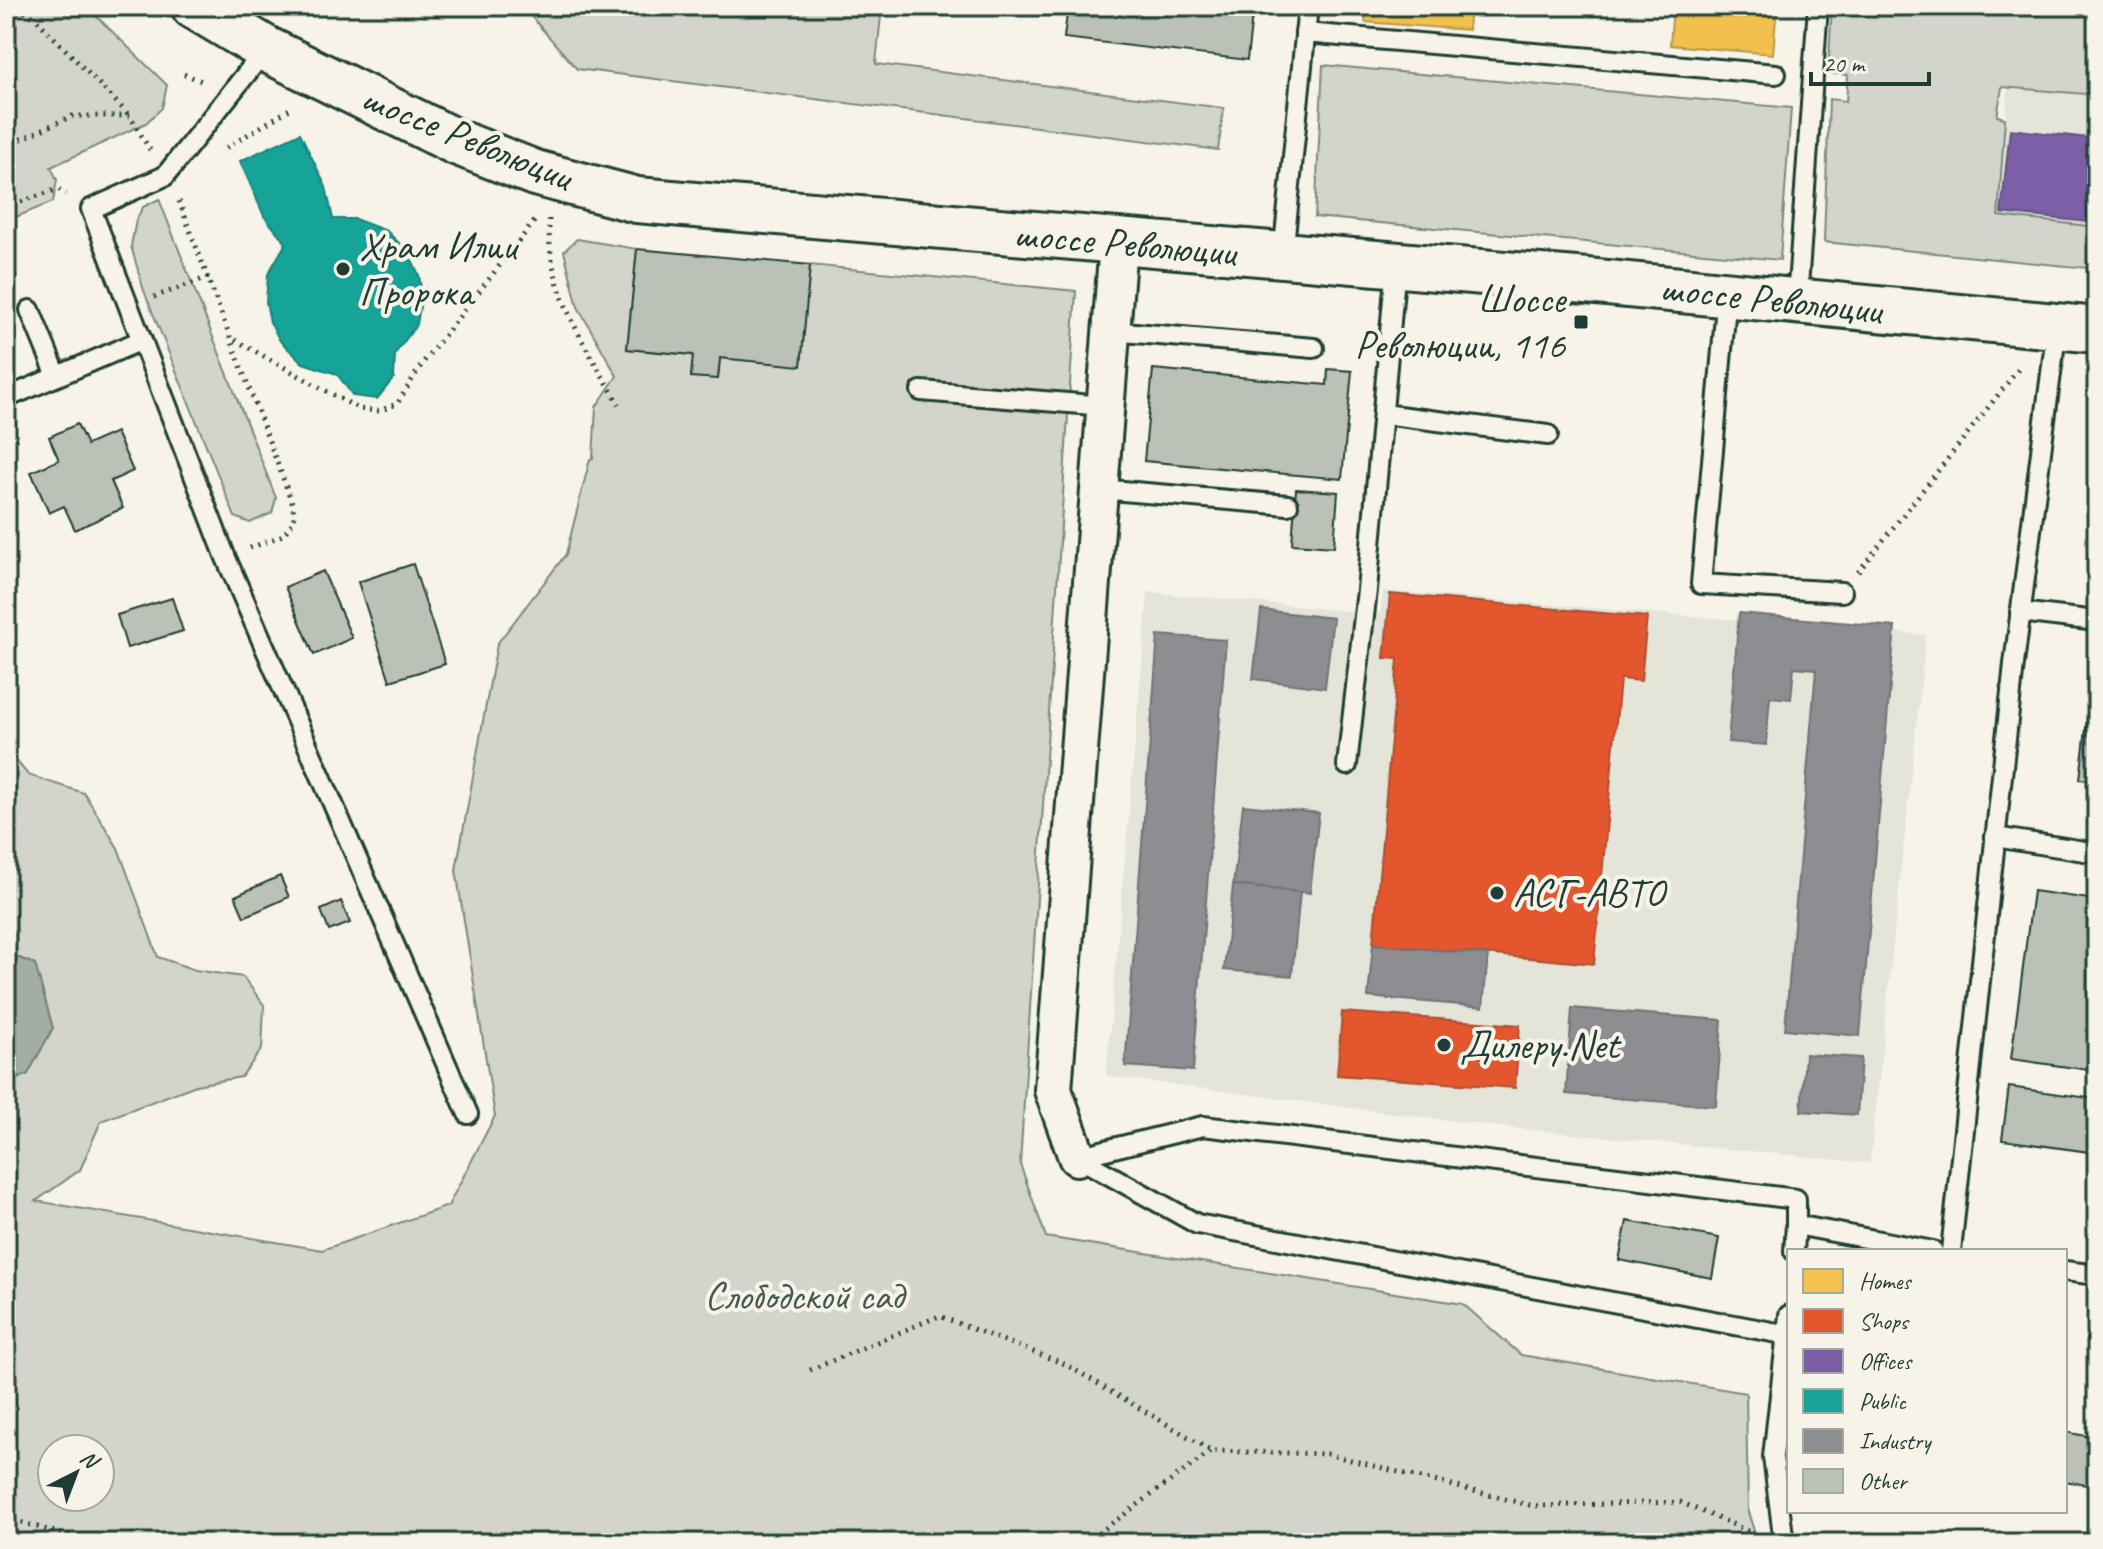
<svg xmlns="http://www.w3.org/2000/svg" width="2103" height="1549" font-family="Caveat,sans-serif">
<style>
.built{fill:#e5e4d9}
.green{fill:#d3d5ca;stroke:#79897f;stroke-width:2;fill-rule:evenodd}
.water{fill:#a4ada3;stroke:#6f8077;stroke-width:2}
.homes{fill:#f2c14e;stroke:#b39946;stroke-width:2}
.shops{fill:#e4572e;stroke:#a94f30;stroke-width:2}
.offices{fill:#7b5ea7;stroke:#5f5484;stroke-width:2}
.public{fill:#17a398;stroke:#19847a;stroke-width:2}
.industry{fill:#8d8d92;stroke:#6c7576;stroke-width:2}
.building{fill:#bbc1b6;stroke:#1f3d34;stroke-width:2}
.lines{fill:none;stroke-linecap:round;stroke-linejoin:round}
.lane-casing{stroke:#1f3d34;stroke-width:24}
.street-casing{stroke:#1f3d34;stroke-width:42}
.secondary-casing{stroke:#1f3d34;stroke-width:50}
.path{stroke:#1f3d34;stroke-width:5;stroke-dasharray:2 6;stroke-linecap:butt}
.lane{stroke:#f7f3e8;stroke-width:18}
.street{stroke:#f7f3e8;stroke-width:36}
.secondary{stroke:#f7f3e8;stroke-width:44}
.poi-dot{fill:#1f3d34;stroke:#f7f3e8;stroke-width:3}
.labels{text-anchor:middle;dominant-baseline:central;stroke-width:8;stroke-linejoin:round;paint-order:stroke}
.street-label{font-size:40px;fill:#1f3d34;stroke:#f7f3e8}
.poi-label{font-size:40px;fill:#1f3d34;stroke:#f7f3e8;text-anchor:start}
.park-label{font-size:40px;fill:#435b52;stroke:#f7f3e8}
</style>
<rect width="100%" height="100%" fill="#f7f3e8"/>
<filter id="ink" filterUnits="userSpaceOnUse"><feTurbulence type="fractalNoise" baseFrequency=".0125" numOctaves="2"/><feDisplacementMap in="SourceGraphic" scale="16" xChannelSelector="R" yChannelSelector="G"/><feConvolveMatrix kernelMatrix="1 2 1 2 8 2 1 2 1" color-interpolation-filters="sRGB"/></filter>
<g filter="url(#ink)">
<g class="built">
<polygon points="2008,87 2097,95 2097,227 1998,216"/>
<polygon points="1383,591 1926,635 1870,1163 1491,1126 1106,1076 1148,592 1380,614"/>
</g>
<g class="green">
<polygon points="6,6 86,6 167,85 162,108 146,123 51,167 57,180 53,202 6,221"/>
<polygon points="522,6 882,6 876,64 1224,108 1218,150 577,69"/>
<polygon points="1832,6 2097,6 2097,95 2002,87 1997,116 2005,118 1998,216 2097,227 2097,269 1824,242 1829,99 1846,101 1848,75 1828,73"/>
<polygon points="1323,65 1791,108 1780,260 1315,217"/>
<polygon points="159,199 276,498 272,513 250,523 235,517 144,291 131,246 136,220 143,207"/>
<path d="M 577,239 L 637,249 L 627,349 L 693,355 L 691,376 L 718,379 L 720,358 L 801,365 L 810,265 L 1076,291 L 1020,1164 L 1046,1237 L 1463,1304 L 1521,1355 L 1746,1393 L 1748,1512 L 1758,1543 L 6,1543 L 6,1084 L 28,1074 L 35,964 L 6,953 L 6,748 L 28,775 L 84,793 L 118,848 L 158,957 L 195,970 L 243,977 L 264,1005 L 262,1049 L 241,1077 L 196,1085 L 101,1121 L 80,1170 L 36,1201 L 322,1250 L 448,1206 L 495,1116 L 456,870 L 497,644 L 566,554 L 590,459 L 593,458 L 596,407 L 617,376 L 578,307 L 564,251 ZM 52,1449 L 100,1449 L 100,1497 L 52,1497 Z"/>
</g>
<polygon class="water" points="6,953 35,964 53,1028 28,1074 6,1084"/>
<g class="homes">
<polygon points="1367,6 1470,6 1468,30 1365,22"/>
<polygon points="1673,6 1777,6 1773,54 1670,45"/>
</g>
<g class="shops">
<polygon points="1390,594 1647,617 1641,681 1620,679 1594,964 1373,944 1398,659 1384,658"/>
<polygon points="1342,1012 1520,1025 1515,1088 1337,1075"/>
</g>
<polygon class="offices" points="2010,129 2097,139 2097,223 2001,213"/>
<polygon class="public" points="300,133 326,187 333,219 355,219 387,231 409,253 419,275 422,295 417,324 395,354 394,378 377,399 353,396 337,374 303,363 280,341 270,322 266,302 268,274 286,243 264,216 240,161"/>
<g class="industry">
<polygon points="1261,610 1333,618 1325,688 1253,679"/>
<polygon points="1739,613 1895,627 1860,1036 1785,1029 1816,669 1794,667 1791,699 1770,697 1766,745 1728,742"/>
<polygon points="1158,635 1226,640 1193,1071 1125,1066"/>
<polygon points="1243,805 1319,813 1310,893 1233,885"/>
<polygon points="1233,885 1300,892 1292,976 1224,970"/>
<polygon points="1373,944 1488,955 1483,1007 1368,997"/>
<polygon points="1572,1008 1722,1020 1716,1106 1566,1094"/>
<polygon points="1805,1054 1861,1058 1857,1115 1801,1111"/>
</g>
<g class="building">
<polygon points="1068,6 1253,6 1247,60 1064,38"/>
<polygon points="637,249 810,265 801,366 720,358 718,379 691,377 693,355 627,349"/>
<polygon points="1153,369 1327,385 1328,369 1352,371 1342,479 1144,461"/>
<polygon points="77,424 87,445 116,432 133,471 111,481 123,508 75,530 64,506 49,513 31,472 59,460 49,437"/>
<polygon points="1296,489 1338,492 1334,547 1292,544"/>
<polygon points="413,564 445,664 390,681 358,582"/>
<polygon points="323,571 352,638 314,655 285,587"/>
<polygon points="172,598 183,631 127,648 117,615"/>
<polygon points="2094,662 2097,663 2097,781 2080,779"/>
<polygon points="280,876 289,897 244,917 235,896"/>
<polygon points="2033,891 2097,900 2097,1071 2011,1059"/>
<polygon points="341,901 350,923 329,931 321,910"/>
<polygon points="2009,1087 2097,1099 2097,1153 2002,1140"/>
<polygon points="1627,1221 1719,1238 1712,1278 1619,1260"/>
<polygon points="2065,1432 2097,1438 2097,1487 2065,1481"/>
</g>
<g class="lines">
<g class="lane-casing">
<g id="lane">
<polyline points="1305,33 1776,74"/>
<polyline points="266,49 165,176 91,209 226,558 468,1114"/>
<polyline points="1283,256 1308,6"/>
<polyline points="1727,294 1701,584 1842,592"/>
<polyline points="1797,301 1818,6"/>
<polyline points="30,310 57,376"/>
<polyline points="1111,331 1314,348"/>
<polyline points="921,391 1105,406"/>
<polyline points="6,398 142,340"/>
<polyline points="1383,414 1548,435"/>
<polyline points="1099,489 1288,505"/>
<polyline points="2020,612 2097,621"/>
<polyline points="1347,765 1367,590 1396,265"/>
<polyline points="1995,837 2097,853"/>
<polyline points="1077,1157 1203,1126 1796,1199 1796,1225 1933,1251"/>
<polyline points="1077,1157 1197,1224 1788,1335"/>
<polyline points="1794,1251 1796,1225"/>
<polyline points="1951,1251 2014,664 2057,326"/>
<polyline points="2065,1271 2097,1275"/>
<polyline points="1784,1543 1773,1457 1789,1315"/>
</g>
</g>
<g class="street-casing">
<polyline id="street" points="1077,1157 1053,1090 1118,243"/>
</g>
<g class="secondary-casing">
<polyline id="secondary" points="194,6 266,49 456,142 535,173 637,200 1576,280 2097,330"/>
</g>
<g class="path">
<polyline points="18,6 36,19 129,115"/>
<polyline points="184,74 204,82"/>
<polyline points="6,146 72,116 130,116 150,150"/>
<polyline points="226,148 293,107"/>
<polyline points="179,201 293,505 294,521 283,535 250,548"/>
<polyline points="6,207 58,189 66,194"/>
<path d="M 549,219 C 547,292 584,343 619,404"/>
<polyline points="154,297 209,277"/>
<polyline points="235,340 359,409 379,411 397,404 422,364 537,218"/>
<polyline points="1858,572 2021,366"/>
<polyline points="810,1370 939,1316 1065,1364 1212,1451 1327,1454 1533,1506 1680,1502 1753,1533"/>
<polyline points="6,1518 93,1543"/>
<polyline points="1077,1543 1089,1540 1212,1451"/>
</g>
<use href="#lane" class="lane"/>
<use href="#street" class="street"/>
<use href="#secondary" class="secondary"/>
</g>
</g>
<g class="poi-dot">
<circle cx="343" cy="269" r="8"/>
<rect x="1573" y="314" width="16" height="16" rx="4"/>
<circle cx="1497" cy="893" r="8"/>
<circle cx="1444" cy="1045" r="8"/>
</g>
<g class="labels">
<g class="street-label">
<text transform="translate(467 137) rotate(22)">шоссе Революции</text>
<text transform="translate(1125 243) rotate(5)">шоссе Революции</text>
<text transform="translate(1771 299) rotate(6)">шоссе Революции</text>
</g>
<g class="poi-label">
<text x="359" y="246">Храм Илии<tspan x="359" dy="46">Пророка</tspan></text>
<text x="1565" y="299" text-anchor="end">Шоссе<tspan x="1565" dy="46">Революции, 116</tspan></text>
<text x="1513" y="893">АСГ-АВТО</text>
<text x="1460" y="1045">Дилеру.Net</text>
</g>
<g class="park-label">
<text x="804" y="1296">Слободской сад</text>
</g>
</g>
<rect width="2103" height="1549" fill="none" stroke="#f7f3e8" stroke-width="32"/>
<rect x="16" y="16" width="2071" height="1517" fill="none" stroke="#1f3d34" stroke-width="3" filter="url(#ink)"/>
<rect x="1787" y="1249" width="280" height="264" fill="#f7f3e8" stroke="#a1aaa0" stroke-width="2"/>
<rect x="1803" y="1269" width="40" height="24" fill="#f2c14e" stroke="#a1aaa0" stroke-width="2"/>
<text x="1859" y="1289" font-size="24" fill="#1f3d34">Homes</text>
<rect x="1803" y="1309" width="40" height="24" fill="#e4572e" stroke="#a1aaa0" stroke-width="2"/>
<text x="1859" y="1329" font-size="24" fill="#1f3d34">Shops</text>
<rect x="1803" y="1349" width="40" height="24" fill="#7b5ea7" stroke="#a1aaa0" stroke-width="2"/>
<text x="1859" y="1369" font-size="24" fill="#1f3d34">Offices</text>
<rect x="1803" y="1389" width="40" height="24" fill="#17a398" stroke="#a1aaa0" stroke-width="2"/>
<text x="1859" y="1409" font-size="24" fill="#1f3d34">Public</text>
<rect x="1803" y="1429" width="40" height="24" fill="#8d8d92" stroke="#a1aaa0" stroke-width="2"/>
<text x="1859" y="1449" font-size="24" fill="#1f3d34">Industry</text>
<rect x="1803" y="1469" width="40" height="24" fill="#bbc1b6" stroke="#a1aaa0" stroke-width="2"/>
<text x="1859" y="1489" font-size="24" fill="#1f3d34">Other</text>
<g transform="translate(76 1473) rotate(42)"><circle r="38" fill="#f7f3e8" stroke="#a1aaa0" stroke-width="2"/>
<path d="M0-6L14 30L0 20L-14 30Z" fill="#1f3d34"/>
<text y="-12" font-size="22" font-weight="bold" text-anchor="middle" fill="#1f3d34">N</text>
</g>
<path d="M1811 72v12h118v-12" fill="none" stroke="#1f3d34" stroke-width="4"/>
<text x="1823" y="72" font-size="24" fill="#1f3d34" stroke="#f7f3e8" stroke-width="6" paint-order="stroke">20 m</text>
</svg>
